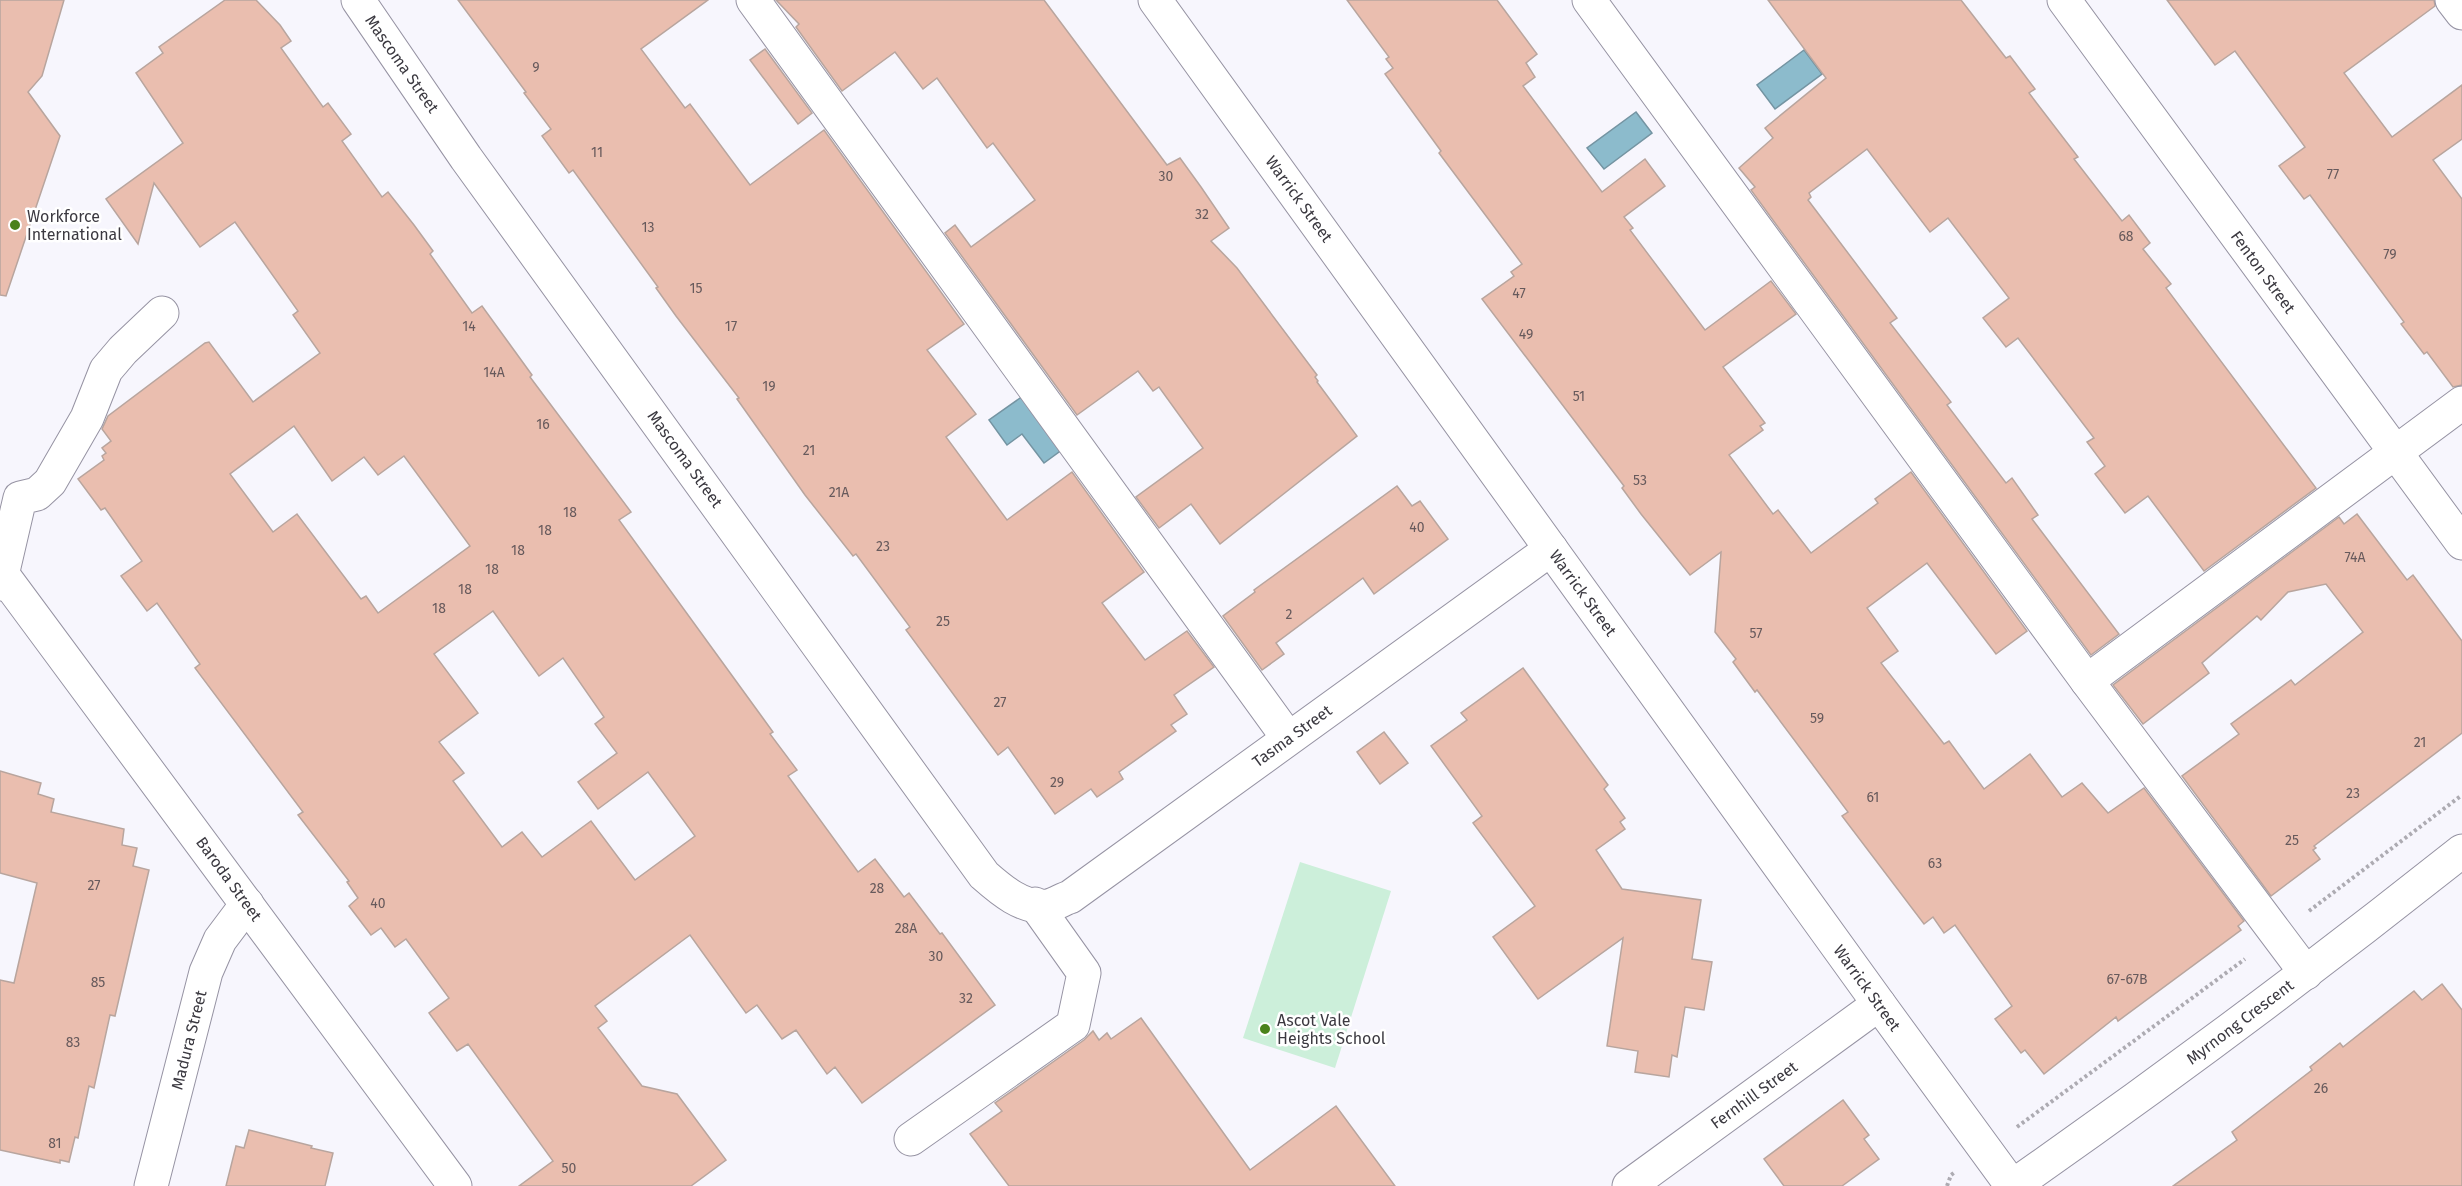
<svg xmlns="http://www.w3.org/2000/svg" width="2462" height="1186" font-family="'Fira Sans',sans-serif">
<style>
.pitch{fill:#ccefda}
.water{fill:#8cbbcc;stroke:#7494a2;stroke-width:1.5}
.building{fill:#eabeaf;stroke:#b8a59e;stroke-width:1.5;fill-rule:evenodd}
.lines{fill:none;stroke-linecap:round;stroke-linejoin:round}
.minor-casing{stroke:#9693a3;stroke-width:35}
.path{stroke:#adabb2;stroke-width:4;stroke-dasharray:3 3;stroke-linecap:butt}
.minor{stroke:#fff;stroke-width:33}
.poi-dot{fill:#4a821b;stroke:#fff;stroke-width:2}
.labels{text-anchor:middle;dominant-baseline:central;stroke-width:5;stroke-linejoin:round;paint-order:stroke}
.number-label{font-size:14px;fill:#675a5c}
.street-label{font-size:16px;fill:#3b3940;stroke:#fff}
.poi-label{font-size:16px;fill:#3b3940;stroke:#fff;text-anchor:start}
</style>
<rect width="100%" height="100%" fill="#f7f6fd"/>
<polygon class="pitch" points="1300,862 1391,891 1335,1068 1243,1038"/>
<g class="water">
<polygon points="1804,50 1822,74 1775,109 1757,85"/>
<polygon points="1636,112 1652,133 1604,169 1587,148"/>
<polygon points="1023,396 1063,449 1044,463 1022,434 1007,445 989,420"/>
</g>
<g class="building">
<polygon points="0,0 64,0 42,76 28,92 60,136 6,296 0,295"/>
<path d="M 225,0 L 256,0 L 280,25 L 291,41 L 281,48 L 323,107 L 328,103 L 351,134 L 342,141 L 382,197 L 388,192 L 414,225 L 433,251 L 430,254 L 472,313 L 482,306 L 532,375 L 530,377 L 631,512 L 619,520 L 773,732 L 770,734 L 797,770 L 788,776 L 858,872 L 875,859 L 904,897 L 909,893 L 940,934 L 942,933 L 995,1005 L 862,1103 L 835,1067 L 827,1074 L 796,1030 L 782,1039 L 757,1005 L 746,1013 L 690,935 L 595,1006 L 607,1021 L 598,1028 L 642,1086 L 677,1094 L 726,1160 L 691,1186 L 519,1186 L 553,1161 L 468,1044 L 457,1051 L 429,1013 L 449,998 L 406,939 L 395,947 L 381,928 L 371,935 L 349,906 L 358,898 L 347,882 L 349,881 L 298,815 L 303,812 L 195,668 L 200,664 L 157,603 L 147,611 L 121,576 L 142,561 L 105,508 L 101,510 L 78,479 L 104,460 L 102,456 L 106,453 L 102,448 L 111,441 L 102,429 L 108,416 L 205,343 L 209,342 L 253,402 L 320,353 L 293,315 L 298,311 L 235,222 L 200,247 L 154,183 L 138,244 L 106,199 L 183,143 L 136,73 L 163,53 L 159,47 ZM 294,426 L 332,481 L 364,457 L 378,475 L 404,456 L 470,546 L 378,613 L 366,596 L 361,599 L 297,514 L 273,532 L 230,474 ZM 493,611 L 539,676 L 563,658 L 604,717 L 595,724 L 617,753 L 578,782 L 598,809 L 648,772 L 695,836 L 635,880 L 591,821 L 542,857 L 522,832 L 502,847 L 453,781 L 464,773 L 439,742 L 478,713 L 434,654 Z"/>
<polygon points="458,0 708,0 641,49 685,108 690,104 750,185 824,130 964,324 927,350 976,414 946,437 1007,520 1072,472 1144,572 1102,603 1145,660 1187,631 1214,667 1174,695 1187,714 1171,725 1176,731 1119,772 1123,779 1097,797 1091,789 1055,814 1008,747 998,755 906,630 910,627 856,554 853,556 805,495 737,399 739,398 676,316 656,288 658,287 573,170 569,173 542,136 551,129 524,93 526,92"/>
<polygon points="776,0 1044,0 1167,165 1180,158 1201,187 1229,228 1211,241 1237,268 1317,375 1315,377 1318,381 1317,382 1357,436 1220,544 1191,504 1159,528 1136,497 1203,448 1159,387 1153,391 1138,371 1077,415 945,233 955,225 971,247 1035,200 993,143 987,148 937,78 923,89 895,52 842,91 796,27 799,24"/>
<polygon points="1347,0 1497,0 1537,54 1526,63 1535,77 1523,86 1602,192 1645,159 1665,186 1624,217 1633,228 1630,230 1705,330 1771,281 1796,314 1723,367 1765,423 1760,426 1763,430 1729,455 1773,514 1778,510 1811,553 1878,503 1875,499 1911,472 2027,631 1996,654 1927,563 1867,608 1898,651 1881,663 1944,744 1949,741 1984,789 2030,754 2062,797 2082,783 2108,813 2144,788 2244,921 2238,926 2241,930 2118,1021 2116,1017 2044,1074 2025,1050 2021,1053 1995,1019 2012,1006 1955,925 1944,933 1933,917 1924,924 1842,816 1848,812 1757,690 1755,692 1733,662 1736,659 1715,632 1721,552 1690,575 1641,514 1622,488 1624,486 1482,299 1514,276 1511,272 1522,264 1439,153 1441,151 1385,74 1393,68 1386,59 1389,57"/>
<polygon points="1768,0 1961,0 2006,58 2010,56 2035,89 2029,93 2078,157 2074,159 2122,221 2129,215 2150,243 2143,249 2171,284 2166,288 2316,488 2204,571 2148,496 2125,513 2095,474 2105,466 2087,442 2094,438 2018,338 2006,347 1983,318 2009,298 1948,218 1930,232 1867,149 1809,193 1811,197 1808,200 1897,318 1890,323 1951,402 1947,405 2006,483 2012,478 2038,515 2032,519 2119,634 2091,655 1751,190 1755,187 1739,168 1773,138 1765,128 1826,78"/>
<polygon points="2167,0 2434,0 2435,6 2344,73 2392,137 2462,85 2462,139 2433,160 2462,199 2462,385 2453,387 2427,352 2424,354 2401,324 2404,322 2310,195 2304,199 2279,166 2305,147 2235,51 2215,65"/>
<polygon points="765,49 812,113 798,124 750,60"/>
<polygon points="1397,486 1412,506 1420,501 1448,539 1374,594 1363,578 1276,643 1284,654 1262,670 1223,616 1255,592 1254,590"/>
<polygon points="2357,514 2407,580 2413,575 2462,641 2462,733 2314,846 2316,848 2313,850 2320,859 2271,896 2182,776 2239,734 2231,724 2291,680 2295,685 2363,632 2326,584 2288,592 2261,620 2257,616 2202,663 2209,673 2143,724 2113,685 2339,517 2344,524"/>
<polygon points="1523,668 1608,785 1604,789 1625,818 1620,822 1625,829 1596,850 1622,889 1701,900 1692,959 1712,962 1704,1010 1685,1007 1677,1057 1672,1055 1669,1077 1635,1072 1638,1051 1607,1046 1623,938 1538,999 1493,937 1535,906 1473,823 1482,816 1431,746 1467,720 1461,713"/>
<polygon points="1384,732 1408,763 1380,784 1357,752"/>
<polygon points="0,771 41,783 38,794 54,799 51,812 124,829 122,845 137,848 133,866 149,870 115,1016 110,1015 94,1088 89,1086 78,1138 75,1137 69,1162 60,1160 60,1163 0,1150 0,980 14,983 37,883 0,873"/>
<polygon points="2442,984 2462,1010 2462,1186 2173,1186 2237,1140 2232,1132 2312,1070 2310,1067 2340,1043 2343,1047 2414,991 2422,1000"/>
<polygon points="1141,1018 1250,1170 1336,1106 1395,1186 1009,1186 970,1134 1002,1111 995,1103 1084,1040 1093,1031 1099,1040 1107,1033 1111,1039"/>
<polygon points="1843,1100 1869,1135 1864,1139 1879,1159 1842,1186 1784,1186 1764,1159"/>
<polygon points="249,1130 312,1146 311,1148 333,1153 325,1186 226,1186 236,1146 244,1148"/>
</g>
<g class="lines">
<g class="minor-casing">
<g id="minor">
<path d="M 358,0 L 466,158 L 984,875 C 1001,890 1023,909 1047,906 C 1054,905 1063,899 1070,897 L 1551,549"/>
<polyline points="753,0 1288,738"/>
<polyline points="1155,0 1879,1004 2012,1186"/>
<polyline points="1589,0 2087,681 2306,973"/>
<polyline points="2064,0 2462,543"/>
<polyline points="2452,0 2462,13"/>
<polyline points="0,574 3,575 455,1186"/>
<polyline points="0,584 20,498 37,494 50,482 87,418 106,370 123,350 162,313"/>
<polyline points="2087,681 2462,403"/>
<polyline points="911,1139 1073,1025 1084,973 1035,904"/>
<polyline points="151,1186 206,972 220,940 247,904"/>
<polyline points="1629,1186 1879,1004"/>
<path d="M 2013,1186 C 2166,1079 2316,967 2462,851"/>
</g>
</g>
<g class="path">
<polyline points="2309,911 2462,795"/>
<polyline points="2017,1127 2245,959"/>
<polyline points="1947,1186 1951,1175 1955,1172"/>
</g>
<use href="#minor" class="minor"/>
</g>
<g class="poi-dot">
<circle cx="15" cy="225" r="6"/>
<circle cx="1265" cy="1029" r="6"/>
</g>
<g class="labels">
<g class="number-label">
<text x="536" y="67">9</text>
<text x="597" y="152">11</text>
<text x="2333" y="174">77</text>
<text x="1166" y="176">30</text>
<text x="1202" y="214">32</text>
<text x="648" y="227">13</text>
<text x="2126" y="236">68</text>
<text x="2390" y="254">79</text>
<text x="696" y="288">15</text>
<text x="1519" y="293">47</text>
<text x="469" y="326">14</text>
<text x="731" y="326">17</text>
<text x="1526" y="334">49</text>
<text x="494" y="372">14A</text>
<text x="769" y="386">19</text>
<text x="1579" y="396">51</text>
<text x="543" y="424">16</text>
<text x="809" y="450">21</text>
<text x="1640" y="480">53</text>
<text x="839" y="492">21A</text>
<text x="570" y="512">18</text>
<text x="1417" y="527">40</text>
<text x="545" y="530">18</text>
<text x="883" y="546">23</text>
<text x="518" y="550">18</text>
<text x="2355" y="557">74A</text>
<text x="492" y="569">18</text>
<text x="465" y="589">18</text>
<text x="439" y="608">18</text>
<text x="1289" y="614">2</text>
<text x="943" y="621">25</text>
<text x="1756" y="633">57</text>
<text x="1000" y="702">27</text>
<text x="1817" y="718">59</text>
<text x="2420" y="742">21</text>
<text x="1057" y="782">29</text>
<text x="2353" y="793">23</text>
<text x="1873" y="797">61</text>
<text x="2292" y="840">25</text>
<text x="1935" y="863">63</text>
<text x="94" y="885">27</text>
<text x="877" y="888">28</text>
<text x="378" y="903">40</text>
<text x="906" y="928">28A</text>
<text x="936" y="956">30</text>
<text x="2127" y="979">67-67B</text>
<text x="98" y="982">85</text>
<text x="966" y="998">32</text>
<text x="73" y="1042">83</text>
<text x="2321" y="1088">26</text>
<text x="55" y="1143">81</text>
<text x="569" y="1168">50</text>
</g>
<g class="street-label">
<text transform="translate(402 64) rotate(55)">Mascoma Street</text>
<text transform="translate(1299 199) rotate(54)">Warrick Street</text>
<text transform="translate(2263 272) rotate(54)">Fenton Street</text>
<text transform="translate(685 459) rotate(54)">Mascoma Street</text>
<text transform="translate(1583 593) rotate(54)">Warrick Street</text>
<text transform="translate(1292 736) rotate(-36)">Tasma Street</text>
<text transform="translate(229 879) rotate(54)">Baroda Street</text>
<text transform="translate(1867 988) rotate(54)">Warrick Street</text>
<text transform="translate(2240 1022) rotate(-37)">Myrnong Crescent</text>
<text transform="translate(189 1040) rotate(-76)">Madura Street</text>
<text transform="translate(1754 1095) rotate(-36)">Fernhill Street</text>
</g>
<g class="poi-label">
<text x="27" y="216">Workforce<tspan x="27" dy="18">International</tspan></text>
<text x="1277" y="1020">Ascot Vale<tspan x="1277" dy="18">Heights School</tspan></text>
</g>
</g>
</svg>
